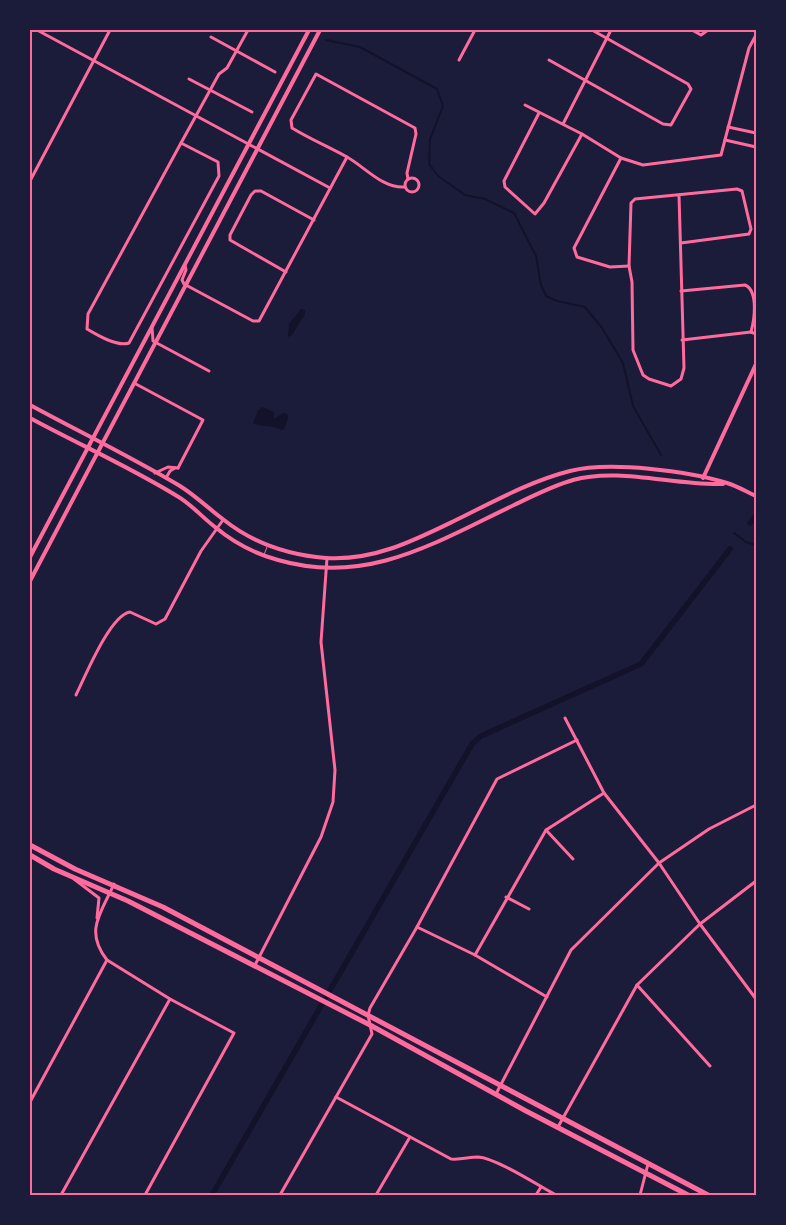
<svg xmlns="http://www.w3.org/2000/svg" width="786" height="1225" font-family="'Fira Sans',sans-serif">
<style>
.water{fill:#12122b}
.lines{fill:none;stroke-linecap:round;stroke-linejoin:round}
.stream{stroke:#12122b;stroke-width:2}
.canal{stroke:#12122b;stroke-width:5.5}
.service{stroke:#ff6b9d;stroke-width:1}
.minor{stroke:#ff6b9d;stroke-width:3}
.tertiary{stroke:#ff6b9d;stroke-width:4}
.secondary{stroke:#ff6b9d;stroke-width:4}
.trunk{stroke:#ff6b9d;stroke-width:5}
.neatline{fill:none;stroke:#ff6b9d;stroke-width:2}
</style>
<rect width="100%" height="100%" fill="#1b1b3a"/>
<g class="water">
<polygon points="301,309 305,310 305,314 292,335 288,337 289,324"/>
<path d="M 262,407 L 274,412 L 274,419 L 283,413 L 287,414 L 288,418 L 284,429 L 281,430 C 272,424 263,428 253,423 L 258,411 Z"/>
</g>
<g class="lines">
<g class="stream">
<polyline points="326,40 360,47 437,89 443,106 430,139 429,164 438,176 465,195 485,199 514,213 536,256 541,285 546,296 557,301 585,307 602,328 623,363 633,406 661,455"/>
<polyline points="734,533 746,542 756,545"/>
</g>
<g class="canal">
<polyline points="750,523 756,516"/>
<polyline points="212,1195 472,744 481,736 641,664 730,549"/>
</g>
<polyline class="service" points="264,555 267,547"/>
<g class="minor">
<polyline points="37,30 330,188"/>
<polyline points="692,30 701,35 708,30"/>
<polyline points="211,37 275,72"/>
<polyline points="459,60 475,30"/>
<polyline points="549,60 663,124 671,125 691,89 688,84 592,30"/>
<polyline points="189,79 252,112"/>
<polyline points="525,105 582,134 621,158 643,165 721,155 749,48 756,35"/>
<polyline points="539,113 504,181 505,187 535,214 544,203 582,134"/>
<polyline points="563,124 611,30"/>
<polyline points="728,127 756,133"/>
<polyline points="725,140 756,147"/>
<path d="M 181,143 L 218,162 L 219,176 L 129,343 C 117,347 97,335 87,329 L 88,314 Z"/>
<polyline points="181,143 219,74 227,68 248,30"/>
<polyline points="621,158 574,248 577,257 610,267 629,266"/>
<circle cx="412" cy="185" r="7"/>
<polyline points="30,181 110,30"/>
<path d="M 405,187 C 383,189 365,167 347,157 C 329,147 310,139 292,128 L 291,120 L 316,74 L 415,128 L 416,134 L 407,173 L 408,179"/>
<polyline points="679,195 684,368 681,379 671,386 649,379 643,375 633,350 632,282 629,266 631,203 635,199 737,189 742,191 751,229 749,234 681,243"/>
<polyline points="185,265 186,270 182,280 184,284 253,321 259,321 347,157"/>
<polyline points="286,272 230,240 230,235 251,195 255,191 261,191 314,220"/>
<path d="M 681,291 L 745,285 C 759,291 754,321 751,332"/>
<polyline points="152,327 153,341 209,371"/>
<polyline points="682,340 751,332 756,334"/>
<polyline points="134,383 203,420 178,468"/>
<polyline points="155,473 168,467 178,468"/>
<polyline points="166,478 170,471 175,468"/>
<path d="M 76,695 C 85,677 110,615 130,612 L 156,624 L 165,619 L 201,551 L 223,520"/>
<polyline points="565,718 604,793 659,863 700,924 756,999"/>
<polyline points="546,830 573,859"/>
<polyline points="74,879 99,898 97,918"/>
<polyline points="506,897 529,909"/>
<polyline points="417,927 475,955 547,997"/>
<polyline points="475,955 546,830 604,793"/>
<polyline points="107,960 170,999 234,1033 145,1195"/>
<polyline points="255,965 321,837 333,802 335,770 321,642 327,558"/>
<polyline points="637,985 710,1066"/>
<polyline points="496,1094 571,950 659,863 709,829 756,805"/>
<path d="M 336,1097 L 451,1159 C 461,1160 469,1157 478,1157 C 496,1158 539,1186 556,1195"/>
<path d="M 30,1102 L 107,960 C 84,931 101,913 114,884"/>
<polyline points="558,1127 637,985 700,924 756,881"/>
<polyline points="61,1195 170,999"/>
<polyline points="280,1195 372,1034 368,1015 370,1008 417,927 497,779 577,740"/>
<polyline points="376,1195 410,1137"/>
<polyline points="536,1195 541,1187"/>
<polyline points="640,1195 648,1164"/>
</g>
<g class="tertiary">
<path d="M 30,405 C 80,432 131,457 180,486 C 196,496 209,509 224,520 C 253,543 289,555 326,558 C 373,561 413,541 454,521 C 491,503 530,481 570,471 C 610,461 688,471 727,483 C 737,486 747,492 756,496"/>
<path d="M 30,418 C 78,444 130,467 177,496 C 191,504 202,517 215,527 C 233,542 256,554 278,560 C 368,586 436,542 514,505 C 533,496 552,486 573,480 C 619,467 675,486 723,484"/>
<polyline points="703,478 756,364"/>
</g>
<g class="secondary">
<polyline points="30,557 309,30"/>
<polyline points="30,581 320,30"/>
</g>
<g class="trunk">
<polyline points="30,845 75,869 163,907 708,1195"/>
<polyline points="30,855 54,869 128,901 370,1025 526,1111 688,1195"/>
</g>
</g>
<rect width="786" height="1225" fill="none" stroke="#1b1b3a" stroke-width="62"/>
<rect x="31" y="31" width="724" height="1163" class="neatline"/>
</svg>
